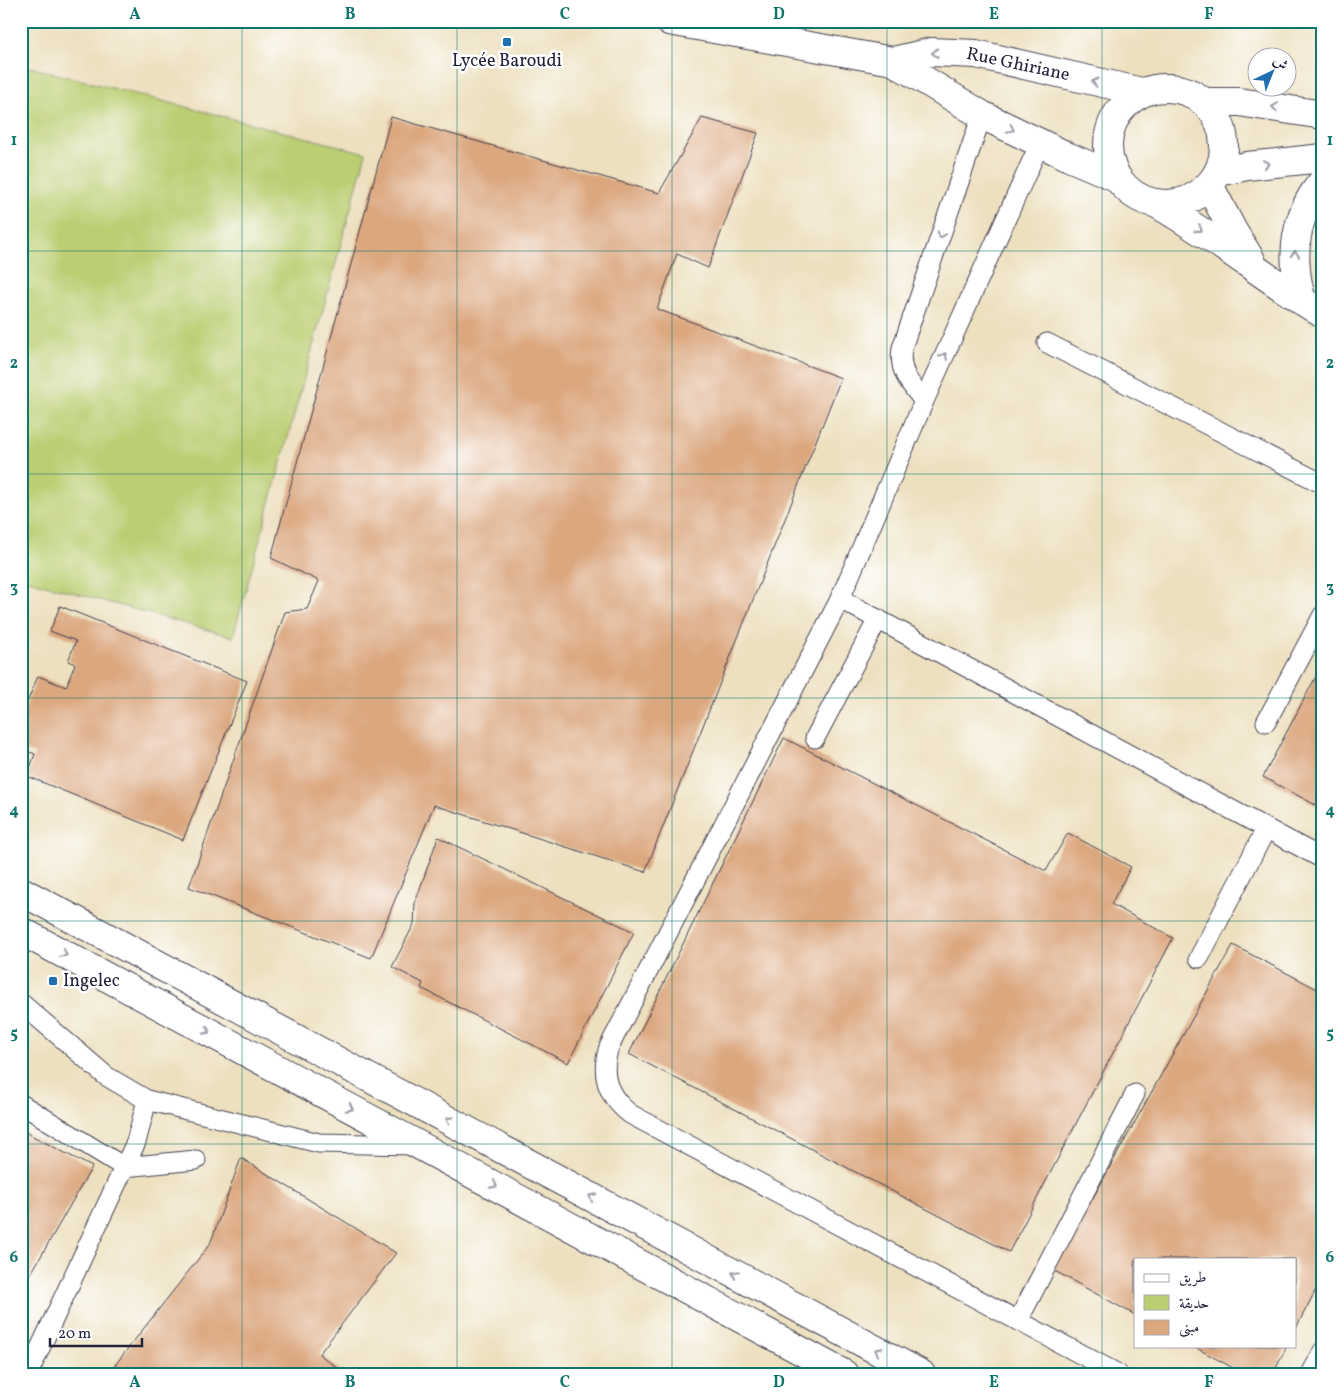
<svg xmlns="http://www.w3.org/2000/svg" width="1344" height="1395" font-family="Vollkorn,Amiri,serif">
<style>
.green{fill:#bbce72;stroke:#6e7856}
.building{fill:#dba77f}
.lines{fill:none;stroke-linecap:round;stroke-linejoin:round}
.lane-casing{stroke:#403e4f;stroke-width:21}
.secondary-casing{stroke:#403e4f;stroke-width:30}
.primary-casing{stroke:#403e4f;stroke-width:30}
.lane{stroke:#fff;stroke-width:19}
.secondary{stroke:#fff;stroke-width:28}
.primary{stroke:#fff;stroke-width:28}
.oneway{stroke:#9c9ca7}
.grid{fill:none;stroke:#0f766e;stroke-width:1;stroke-opacity:0.55}
.poi-dot{fill:#1f6fb2;stroke:#fff;stroke-width:2}
.labels{text-anchor:middle;dominant-baseline:central;stroke-width:5;stroke-linejoin:round;paint-order:stroke}
.poi-label{font-size:18px;fill:#22223b;stroke:#fff}
.street-label{font-size:18px;fill:#22223b;stroke:#fff}
.neatline{fill:none;stroke:#0f766e;stroke-width:2}
.grid-label{font-size:16px;text-anchor:middle;font-weight:bold;fill:#0f766e}
</style>
<rect width="100%" height="100%" fill="#fff"/>
<filter id="ink" filterUnits="userSpaceOnUse"><feTurbulence type="fractalNoise" baseFrequency=".02" numOctaves="2"/><feDisplacementMap in="SourceGraphic" scale="10" xChannelSelector="R" yChannelSelector="G"/><feConvolveMatrix kernelMatrix="1 2 1 2 8 2 1 2 1" color-interpolation-filters="sRGB"/></filter>
<filter id="wash" filterUnits="userSpaceOnUse"><feTurbulence type="fractalNoise" baseFrequency=".0096" numOctaves="4" result="noise"/><feDisplacementMap in="SourceGraphic" scale="20" xChannelSelector="R" yChannelSelector="G"/><feGaussianBlur stdDeviation="1.12" result="paint"/><feColorMatrix in="noise" values="0 0 0 0 0 0 0 0 0 0 0 0 0 0 0 0 0 1.4 0 .05"/><feComposite in="paint" operator="in"/></filter>
<g filter="url(#wash)">
<rect width="100%" height="100%" fill="#ede0bf"/>
<polygon class="green" points="22,65 366,153 233,637 21,578"/>
<g id="blocks">
<g class="building">
<polygon points="391,117 659,193 702,118 758,133 708,268 677,254 657,309 841,378 645,872 434,805 371,958 189,887 285,612 307,609 319,581 271,558"/>
<polygon points="60,606 247,681 183,840 27,776 35,754 21,749 21,717 38,676 66,687 75,664 68,661 76,641 50,631"/>
<polygon points="1323,663 1323,809 1263,777"/>
<polygon points="784,738 1046,871 1068,833 1131,867 1111,904 1173,938 1009,1252 629,1054"/>
<polygon points="438,837 634,932 568,1063 421,988 423,983 392,967 414,924 415,903"/>
<polygon points="1233,945 1323,992 1323,1276 1295,1330 1295,1259 1135,1259 1135,1315 1053,1270"/>
<polygon points="21,1130 92,1167 21,1291"/>
<polygon points="241,1158 396,1253 319,1354 340,1370 337,1374 108,1374 210,1244"/>
<polygon points="1193,1346 1287,1346 1273,1374 1244,1374"/>
</g>
</g>
</g>
<g filter="url(#ink)">
<use href="#blocks" fill-opacity="0" stroke="#403e4f" stroke-width="1"/>
<g class="lines">
<g class="lane-casing">
<g id="lane">
<path d="M 1040,143 L 924,401 L 840,599 L 609,1047 C 600,1075 607,1096 630,1114 L 1118,1374"/>
<polyline points="1047,343 1323,484"/>
<path d="M 924,401 C 910,384 898,371 902,348 L 982,115"/>
<polyline points="840,599 1323,859"/>
<polyline points="1266,722 1323,615"/>
<polyline points="815,738 878,619"/>
<polyline points="1199,958 1266,829"/>
<polyline points="21,1003 106,1076 147,1100 319,1143 414,1145"/>
<polyline points="21,1104 124,1167 196,1160"/>
<polyline points="1018,1321 1135,1094"/>
<polyline points="28,1374 136,1142 147,1100"/>
<polyline points="1311,1374 1323,1351"/>
</g>
</g>
<g class="secondary-casing">
<g id="secondary">
<polyline points="669,21 893,61 931,52 976,54 1142,92"/>
<polyline points="893,61 982,115 1069,157 1116,177"/>
<circle cx="1166" cy="146" r="58"/>
<polyline points="1204,102 1239,102 1323,115"/>
<polyline points="1218,172 1247,166 1323,158"/>
<polyline points="1209,185 1233,231 1251,260"/>
<path d="M 1157,204 C 1215,237 1266,279 1323,314"/>
<path d="M 1302,301 C 1290,259 1293,216 1323,181"/>
</g>
</g>
<g class="primary-casing">
<g id="primary">
<polyline points="21,891 921,1374"/>
<polyline points="21,931 844,1374"/>
</g>
</g>
<use href="#lane" class="lane"/>
<use href="#secondary" class="secondary"/>
<use href="#primary" class="primary"/>
</g>
<defs><path id="oneway-chevron" d="M-2-3.5L2.5 0L-2 3.5" fill="none" stroke-width="1.6" stroke-linecap="round" stroke-linejoin="round" transform="scale(1.25)"/></defs>
<g class="oneway">
<use href="#oneway-chevron" transform="translate(935 53) rotate(176)"/>
<use href="#oneway-chevron" transform="translate(1095 82) rotate(-167)"/>
<use href="#oneway-chevron" transform="translate(1275 107) rotate(-171)"/>
<use href="#oneway-chevron" transform="translate(1011 129) rotate(26)"/>
<use href="#oneway-chevron" transform="translate(1266 164) rotate(-8)"/>
<use href="#oneway-chevron" transform="translate(1199 229) rotate(33)"/>
<use href="#oneway-chevron" transform="translate(941 235) rotate(109)"/>
<use href="#oneway-chevron" transform="translate(1295 254) rotate(-87)"/>
<use href="#oneway-chevron" transform="translate(944 356) rotate(-66)"/>
<use href="#oneway-chevron" transform="translate(64 954) rotate(28)"/>
<use href="#oneway-chevron" transform="translate(207 1031) rotate(28)"/>
<use href="#oneway-chevron" transform="translate(350 1108) rotate(28)"/>
<use href="#oneway-chevron" transform="translate(449 1120) rotate(-152)"/>
<use href="#oneway-chevron" transform="translate(494 1185) rotate(28)"/>
<use href="#oneway-chevron" transform="translate(592 1197) rotate(-152)"/>
<use href="#oneway-chevron" transform="translate(735 1274) rotate(-152)"/>
<use href="#oneway-chevron" transform="translate(878 1351) rotate(-152)"/>
</g>
</g>
<path class="grid" d="M 242,21 L 242,1374M 457,21 L 457,1374M 672,21 L 672,1374M 887,21 L 887,1374M 1102,21 L 1102,1374M 21,251 L 1323,251M 21,474 L 1323,474M 21,698 L 1323,698M 21,921 L 1323,921M 21,1144 L 1323,1144"/>
<g class="poi-dot">
<rect x="502" y="37" width="10" height="10" rx="2.5"/>
<rect x="48" y="976" width="10" height="10" rx="2.5"/>
</g>
<g class="labels">
<g class="poi-label">
<text x="507" y="61">Lycée Baroudi</text>
<text x="63" y="981" text-anchor="start">Ingelec</text>
</g>
<g class="street-label">
<text transform="translate(1018 65) rotate(12)">Rue Ghiriane</text>
</g>
</g>
<rect width="1344" height="1395" fill="none" stroke="#fff" stroke-width="55"/>
<rect x="1134" y="1258" width="162" height="90" fill="#ffffff" stroke="#a7a7b1"/>
<rect x="1144" y="1274" width="25" height="8" fill="#ffffff" stroke="#a7a7b1"/>
<text x="1179" y="1282" font-size="15" fill="#22223b">طريق</text>
<rect x="1144" y="1295" width="25" height="15" fill="#bbce72" stroke="#a7a7b1"/>
<text x="1179" y="1308" font-size="15" fill="#22223b">حديقة</text>
<rect x="1144" y="1320" width="25" height="15" fill="#dba77f" stroke="#a7a7b1"/>
<text x="1179" y="1332" font-size="15" fill="#22223b">مبنى</text>
<g transform="translate(1272 72) rotate(43)"><circle r="24" fill="#ffffff" stroke="#a7a7b1"/>
<path d="M0-4L9 19L0 12L-9 19Z" fill="#1f6fb2"/>
<text y="-8" font-size="14" font-weight="bold" text-anchor="middle" fill="#22223b">ش</text>
</g>
<path d="M50 1338v8h92v-8" fill="none" stroke="#22223b" stroke-width="2.5"/>
<text x="58" y="1338" font-size="15" fill="#22223b" stroke="#ffffff" stroke-width="4" paint-order="stroke">20 m</text>
<rect x="28" y="28" width="1288" height="1340" class="neatline"/>
<g class="grid-label">
<text x="135" y="19">A</text>
<text x="350" y="19">B</text>
<text x="565" y="19">C</text>
<text x="779" y="19">D</text>
<text x="994" y="19">E</text>
<text x="1209" y="19">F</text>
<text x="14" y="145">1</text>
<text x="1330" y="145">1</text>
<text x="14" y="368">2</text>
<text x="1330" y="368">2</text>
<text x="14" y="592">3</text>
<text x="1330" y="592">3</text>
<text x="14" y="815">4</text>
<text x="1330" y="815">4</text>
<text x="14" y="1038">5</text>
<text x="1330" y="1038">5</text>
<text x="14" y="1262">6</text>
<text x="1330" y="1262">6</text>
<text x="135" y="1387">A</text>
<text x="350" y="1387">B</text>
<text x="565" y="1387">C</text>
<text x="779" y="1387">D</text>
<text x="994" y="1387">E</text>
<text x="1209" y="1387">F</text>
</g>
</svg>
